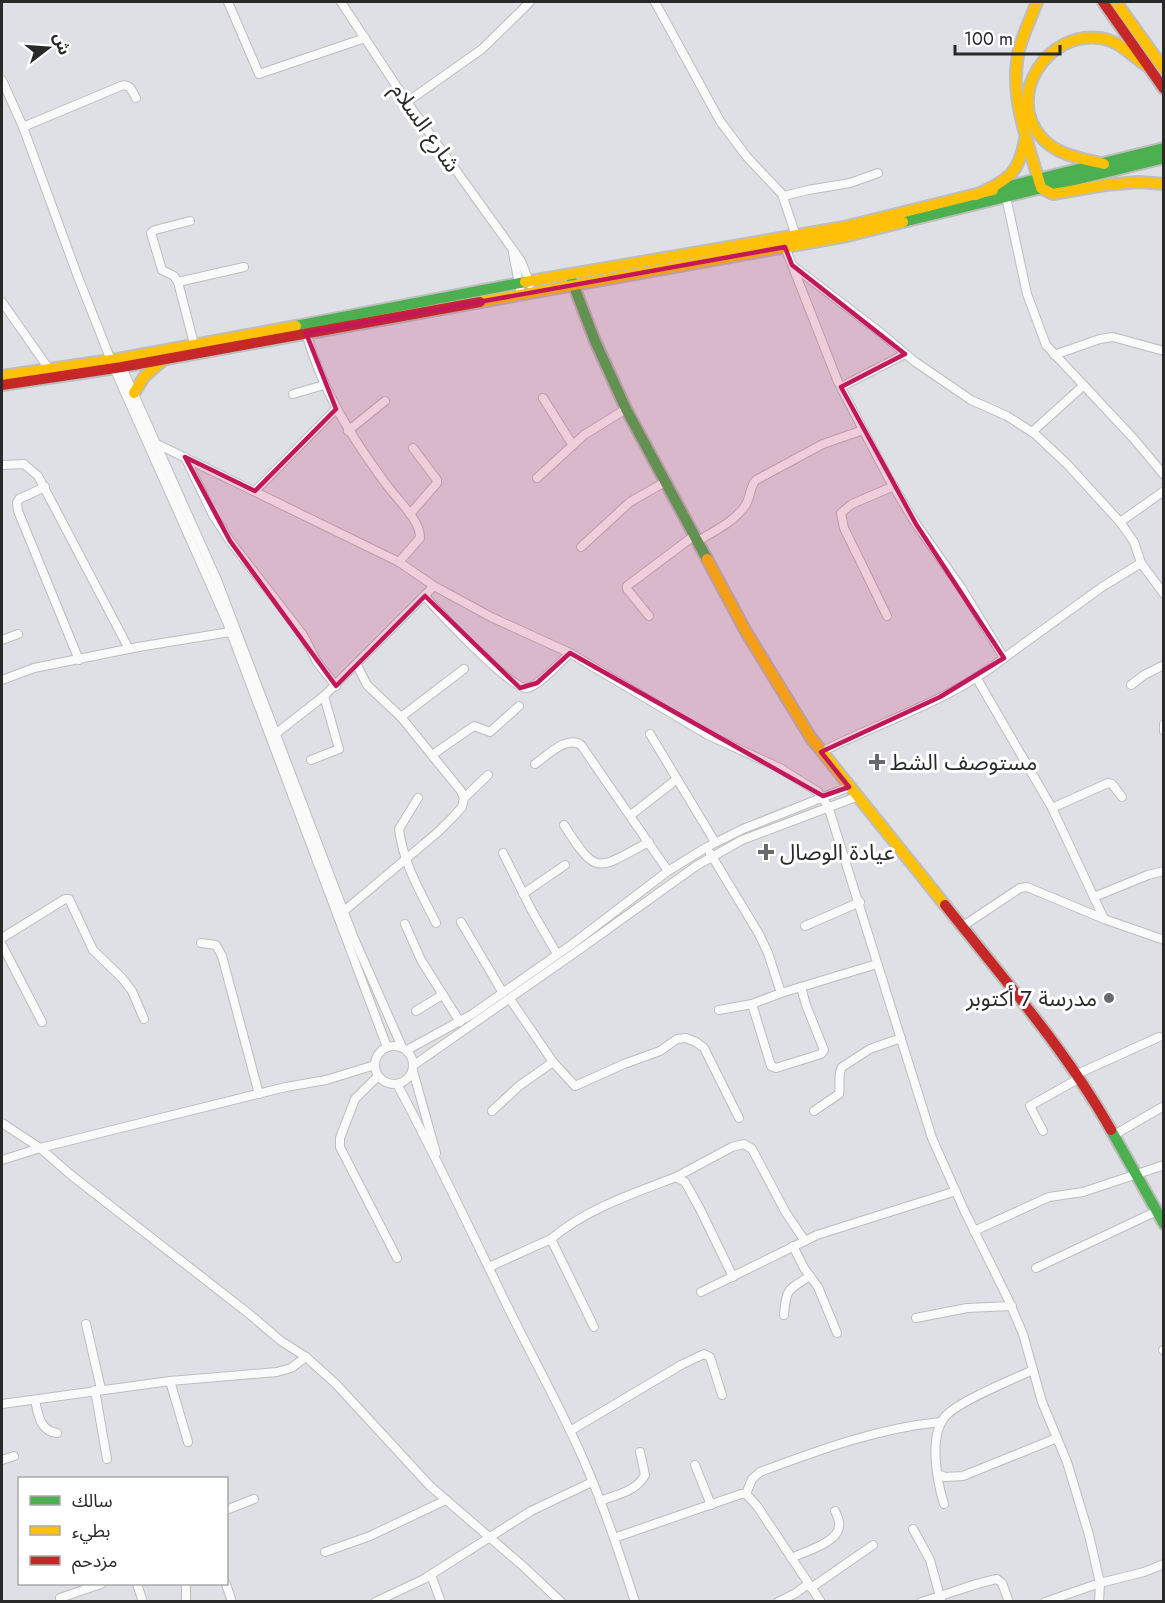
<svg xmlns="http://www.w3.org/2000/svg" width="1165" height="1603" font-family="Jost,'Noto Sans Arabic',sans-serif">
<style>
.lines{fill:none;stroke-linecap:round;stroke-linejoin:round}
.street-casing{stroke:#bcbdbd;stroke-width:10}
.fast-casing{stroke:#bcbdbd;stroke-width:14}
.slow-casing{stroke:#bcbdbd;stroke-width:14}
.jam-casing{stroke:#bcbdbd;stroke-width:14}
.street{stroke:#fafafb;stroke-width:8}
.fast{stroke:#4caf50;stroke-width:10}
.slow{stroke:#ffc107;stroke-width:10}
.jam{stroke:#c62828;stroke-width:10}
.marked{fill:#c2185b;fill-opacity:0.2;stroke:#c2185b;stroke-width:4.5;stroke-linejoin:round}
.poi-dot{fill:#68696b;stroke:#fff;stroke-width:2}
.labels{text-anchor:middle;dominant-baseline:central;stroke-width:6;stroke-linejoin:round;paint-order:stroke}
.street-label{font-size:22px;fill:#292929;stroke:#fff}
.poi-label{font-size:22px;fill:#292929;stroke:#fff;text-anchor:start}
</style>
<rect width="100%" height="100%" fill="#dee0e6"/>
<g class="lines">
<g class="street-casing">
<g id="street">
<polyline points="228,2 259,74 365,38"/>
<polyline points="341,2 407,102 521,261 530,284"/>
<polyline points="655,2 720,121 747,157 782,194 796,236"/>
<polyline points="2,80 23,127 78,277 114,368 227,622 387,1047"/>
<polyline points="407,102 482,49 530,2"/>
<path d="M 23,127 L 121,86 C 130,83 132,91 136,98"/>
<polyline points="784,196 808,190 850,183 878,173"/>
<polyline points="1006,197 1027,294 1046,345 1134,439 1164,475"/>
<polyline points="190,221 155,230 151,233 162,270 174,276 178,282 194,344"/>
<path d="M 785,247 L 838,382 L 889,479 L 916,524 L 962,589 L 1004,658 C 950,701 882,721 821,752"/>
<polyline points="513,253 521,294"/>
<polyline points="793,266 881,333 914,361 971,400 1007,416 1035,434 1068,465 1120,522 1134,542 1141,563 1164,594"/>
<polyline points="178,282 244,267"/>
<polyline points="2,302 49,369"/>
<path d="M 306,333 C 323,392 350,435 386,484 C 396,498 421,521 420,538 L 399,562"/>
<polyline points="1054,355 1100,339 1113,337 1164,351"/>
<polyline points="120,363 217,580 353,936 402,1047"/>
<polyline points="841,387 905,354"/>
<polyline points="293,394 324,385"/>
<polyline points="543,398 572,444"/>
<polyline points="348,431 385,401"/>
<polyline points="1032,432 1083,386"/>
<polyline points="157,444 399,562 434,586 491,617 570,653 708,735 780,768 818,792 828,806 932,1138 964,1210 1008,1299 1023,1334 1042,1402 1067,1462 1089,1535 1100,1583 1099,1602"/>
<polyline points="185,457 213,515 230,541 303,635 317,662 336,686"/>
<polyline points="2,465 24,464 38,476 129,649"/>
<polyline points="537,478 584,435 626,409"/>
<polyline points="45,487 19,499 17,503 18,511 79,660"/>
<polyline points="255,491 336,409"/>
<polyline points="410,514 437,483 437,480 413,448"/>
<polyline points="1120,522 1164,491"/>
<path d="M 698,541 C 714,531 734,522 745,506 C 751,498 749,487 756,480 L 823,444 L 863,430"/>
<polyline points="581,547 630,502 665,482"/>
<path d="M 425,596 C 438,611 512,691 527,688 C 539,686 560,662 570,653"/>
<polyline points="649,616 627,589 627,586 695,535"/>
<polyline points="887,616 844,528 841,513 852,504 894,486"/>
<polyline points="2,640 18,634"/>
<polyline points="1004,658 1102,587 1141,563"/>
<polyline points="976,677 1052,808 1104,919"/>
<polyline points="2,680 34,668 138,647 230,632"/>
<polyline points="1131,685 1144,675 1164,665"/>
<polyline points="401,717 464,669"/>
<polyline points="1164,724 1164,731"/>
<polyline points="650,734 677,779"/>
<polyline points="274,735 324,696 434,586"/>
<polyline points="432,755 474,726 490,732 519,706"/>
<polyline points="311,760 339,749 324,696"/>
<path d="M 535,764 C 547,756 566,735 581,745 L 668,871"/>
<path d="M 418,798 L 399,829 C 403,863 421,893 436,923"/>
<polyline points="464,798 488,775"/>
<polyline points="1052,808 1108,783 1112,784 1122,797"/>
<polyline points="631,815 677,779 715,842"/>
<path d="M 564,825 C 598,878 597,869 649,842"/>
<polyline points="503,853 532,911 557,954"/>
<polyline points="710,853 759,934 768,953 781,993 877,964"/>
<polyline points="523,894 565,865"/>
<polyline points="1094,897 1148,875 1164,871"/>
<polyline points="344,911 438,832 454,816 462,807 464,798 461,791 401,717 367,685 357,665"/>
<polyline points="461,922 503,993"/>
<polyline points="405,924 421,960 460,1022"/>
<polyline points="805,926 860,902"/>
<polyline points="963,926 1020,888 1027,887 1104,919 1164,940"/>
<polyline points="2,938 65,899 69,899 93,950 122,978 132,991 144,1019"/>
<polyline points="201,943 216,945 222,956 259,1094"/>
<polyline points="2,945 42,1022"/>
<polyline points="781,993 752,1004 771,1066 776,1068 821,1054 824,1050 806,1005 801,987"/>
<polyline points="719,1010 752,1004"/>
<polyline points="416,1011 442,995"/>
<circle cx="394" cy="1065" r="19"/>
<polyline points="407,1050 471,1015 571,945 668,871 707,847 743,829 849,787"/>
<polyline points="553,1062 575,1086 624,1064 660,1051 677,1039 686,1038 696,1042 704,1048 739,1118"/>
<polyline points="414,1065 576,952 696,866 742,840 856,797"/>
<polyline points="413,1071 436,1153"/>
<polyline points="1075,1075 1159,1037"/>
<polyline points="378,1076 355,1099 340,1138 340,1147 397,1258"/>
<path d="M 397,1084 C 434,1153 467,1223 501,1293 C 526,1346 556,1398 580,1452 C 602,1500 619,1551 635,1602"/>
<polyline points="492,1111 519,1086 553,1062 510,999"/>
<path d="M 814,1111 L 839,1094 C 841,1085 837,1075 842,1067 L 870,1049 L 901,1038"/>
<polyline points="2,1123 40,1148 71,1175 248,1313 281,1341 306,1357 336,1384 430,1486 524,1567 561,1602"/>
<polyline points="1043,1131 1030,1106 1078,1079"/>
<polyline points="1114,1135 1164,1106"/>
<polyline points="2,1160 40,1148 286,1087 326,1080 375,1065"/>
<polyline points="676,1177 732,1147 744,1144 752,1149 786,1213 805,1241"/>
<polyline points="974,1231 1049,1197 1083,1192 1164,1165"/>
<path d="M 551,1239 C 586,1209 634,1193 676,1177 L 685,1182 L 700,1209 L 733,1277"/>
<polyline points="793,1246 804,1268 818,1287 837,1333"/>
<polyline points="489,1267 551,1239 594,1327"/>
<polyline points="1036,1268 1157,1211"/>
<polyline points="701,1292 817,1235 956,1191"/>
<path d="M 784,1315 C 786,1288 788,1290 810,1276"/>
<polyline points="916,1318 967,1308 1012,1306"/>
<polyline points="86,1324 101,1389"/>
<polyline points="1163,1350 1164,1351"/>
<polyline points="170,1381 188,1442"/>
<polyline points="95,1390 107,1459"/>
<path d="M 35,1400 C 38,1415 40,1431 57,1433"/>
<polyline points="2,1404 170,1381 277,1372 291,1368 306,1357"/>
<polyline points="570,1431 681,1365 704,1354 710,1357 722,1395"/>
<polyline points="2,1460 14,1456"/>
<polyline points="695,1465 711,1505"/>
<polyline points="938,1474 945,1477 963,1476 1057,1438"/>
<path d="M 746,1494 L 752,1479 L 760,1472 C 819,1450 878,1428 941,1422"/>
<path d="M 600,1501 C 616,1495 637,1491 645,1475 L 640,1452"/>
<path d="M 944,1504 C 937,1482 929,1437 944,1418 C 954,1403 1014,1379 1033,1370"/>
<polyline points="226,1510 254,1499"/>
<polyline points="913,1529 930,1560 941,1600"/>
<polyline points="614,1538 741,1494 746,1494 757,1506 821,1602"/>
<polyline points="325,1552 370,1536 446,1500"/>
<path d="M 791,1558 C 804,1552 839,1542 839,1526 C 840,1521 837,1515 835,1511"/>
<polyline points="431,1575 441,1602"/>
<polyline points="137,1584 143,1602"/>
<polyline points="186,1584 186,1602"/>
<polyline points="226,1584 232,1602"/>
<polyline points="811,1588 873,1545"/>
<polyline points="60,1598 101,1584"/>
<polyline points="375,1602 424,1579 531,1511 592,1482"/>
<polyline points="778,1602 796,1593 808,1584"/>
<path d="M 921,1602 C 947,1595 971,1584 997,1579 L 1002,1583 L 1009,1602"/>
<polyline points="1045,1602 1100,1583 1144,1572 1164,1564"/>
</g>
</g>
<g class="fast-casing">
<g id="fast">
<polyline points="993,190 1164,148"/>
<polyline points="903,222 1164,158"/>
<polyline points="572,281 595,341 626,409 707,559"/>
<polyline points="296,326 525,282"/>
<polyline points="1111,1130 1164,1224"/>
</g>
</g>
<g class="slow-casing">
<g id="slow">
<path d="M 1037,2 C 1031,18 1023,34 1019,50 C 1008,97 1029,144 1041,188 L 1053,194 L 1105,185 L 1139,182 L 1164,184"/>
<polyline points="1116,2 1164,69"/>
<path d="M 1104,164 C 1083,159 1056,155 1041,137 C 1005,95 1048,31 1100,38 C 1118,40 1132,56 1147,66"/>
<path d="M 976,195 C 1007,180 1019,175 1025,139"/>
<polyline points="525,282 844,227 993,190"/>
<polyline points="480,302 847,236 903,222"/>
<polyline points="2,376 118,359 296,326"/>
<polyline points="134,393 144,377 163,360"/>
<polyline points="707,559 745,630 811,738 945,905"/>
</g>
</g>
<g class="jam-casing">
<g id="jam">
<polyline points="1103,2 1164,89"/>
<polyline points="2,385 122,367 480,302"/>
<path d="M 945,905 C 1003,978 1065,1049 1111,1130"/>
</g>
</g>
<use href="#street" class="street"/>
<use href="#fast" class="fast"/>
<use href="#slow" class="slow"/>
<use href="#jam" class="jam"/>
</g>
<path class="marked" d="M 785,247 L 792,265 L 905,354 L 841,387 L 916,524 L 1004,658 L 940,697 L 821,752 L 849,787 L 823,796 L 570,653 L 537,683 L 520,688 L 425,596 L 336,686 L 230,541 L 185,457 L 255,491 L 336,409 L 306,333 Z"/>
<g class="poi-dot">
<path d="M874 753h6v6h6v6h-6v6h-6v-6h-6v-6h6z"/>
<path d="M763 843h6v6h6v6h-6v6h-6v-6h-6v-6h6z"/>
<circle cx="1109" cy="998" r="6"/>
</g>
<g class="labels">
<g class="street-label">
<text transform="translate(426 127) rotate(55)">شارع السلام</text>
</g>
<g class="poi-label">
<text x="890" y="762">مستوصف الشط</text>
<text x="780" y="852">عيادة الوصال</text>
<text x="1097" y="998" text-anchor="end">مدرسة 7 أكتوبر</text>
</g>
</g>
<rect width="1165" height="1603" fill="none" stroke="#292929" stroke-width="6"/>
<rect x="18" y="1477" width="210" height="108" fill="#ffffff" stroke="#a9a9a9" stroke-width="1.5"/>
<rect x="30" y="1496" width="30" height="9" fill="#4caf50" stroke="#a9a9a9" stroke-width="1.5"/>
<text x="72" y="1507" font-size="18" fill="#292929">سالك</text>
<rect x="30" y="1526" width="30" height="9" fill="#ffc107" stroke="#a9a9a9" stroke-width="1.5"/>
<text x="72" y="1537" font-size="18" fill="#292929">بطيء</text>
<rect x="30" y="1556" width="30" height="9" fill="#c62828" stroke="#a9a9a9" stroke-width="1.5"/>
<text x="72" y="1567" font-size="18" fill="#292929">مزدحم</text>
<g transform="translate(48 48) rotate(73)" stroke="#ffffff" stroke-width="4.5" paint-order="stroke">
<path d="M0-4.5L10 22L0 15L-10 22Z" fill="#292929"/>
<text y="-9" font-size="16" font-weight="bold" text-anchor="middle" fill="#292929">ش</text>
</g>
<path d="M955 45v9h105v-9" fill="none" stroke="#292929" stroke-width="3"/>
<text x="964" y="45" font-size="18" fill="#292929" stroke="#ffffff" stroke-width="4.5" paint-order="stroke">100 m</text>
</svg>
